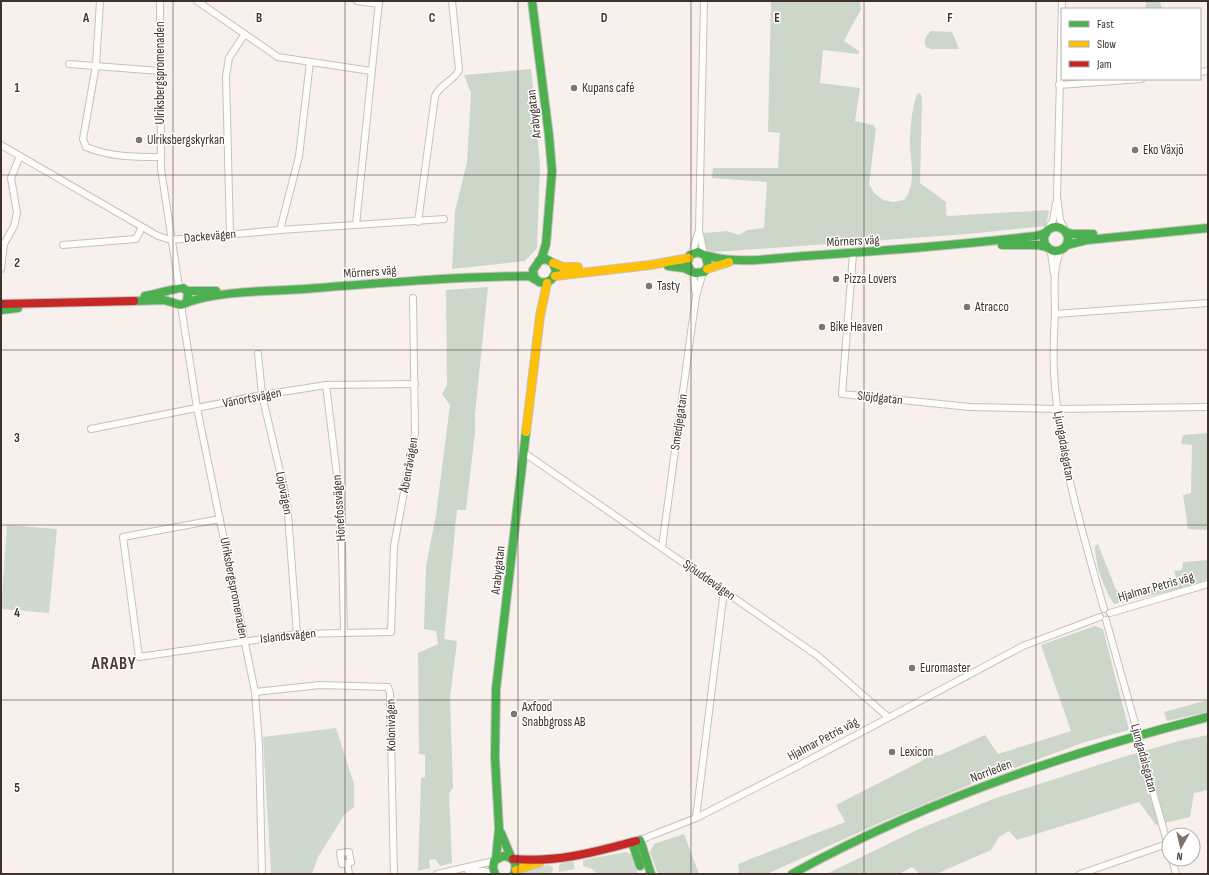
<svg xmlns="http://www.w3.org/2000/svg" width="1209" height="875" font-family="'Sofia Sans Condensed',sans-serif">
<style>
.green{fill:#cfd9cd}
.forest{fill:#ccd7ca}
.lines{fill:none;stroke-linecap:round;stroke-linejoin:round}
.street-casing{stroke:#c9c0bd;stroke-width:8}
.fast-casing{stroke:#c9c0bd;stroke-width:10}
.slow-casing{stroke:#c9c0bd;stroke-width:10}
.jam-casing{stroke:#c9c0bd;stroke-width:10}
.street{stroke:#fefdfc;stroke-width:6}
.fast{stroke:#4caf50;stroke-width:8}
.slow{stroke:#ffc107;stroke-width:8}
.jam{stroke:#c62828;stroke-width:8}
.street-bridge-casing{stroke:#c9c0bd;stroke-width:8;stroke-linecap:butt}
.street-bridge{stroke:#fefdfc;stroke-width:6}
.grid{fill:none;stroke:#3e322d;stroke-width:1;stroke-opacity:0.55}
.poi-dot{fill:#7f7470;stroke:#fff;stroke-width:1.5}
.labels{text-anchor:middle;dominant-baseline:central;stroke-width:3;stroke-linejoin:round;paint-order:stroke}
.street-label{font-size:13px;fill:#3e322d;stroke:#fff}
.poi-label{font-size:13px;fill:#3e322d;stroke:#fff;text-anchor:start}
.district-label{font-size:17px;font-weight:bold;letter-spacing:1px;fill:#50362c;stroke:#fff}
.grid-label{font-size:13px;text-anchor:middle;font-weight:bold;fill:#3e322d;stroke:#fff;stroke-width:3;stroke-linejoin:round;paint-order:stroke}
</style>
<rect width="100%" height="100%" fill="#f8f0ed"/>
<g class="green">
<polygon points="7,525 57,529 49,613 1,609"/>
<polygon points="336,728 354,784 354,807 345,814 318,857 312,874 271,874 263,737"/>
<polygon points="626,852 631,854 638,874 597,874 592,869 583,866 583,860"/>
<polygon points="573,861 575,869 559,872 559,865 562,863"/>
<polygon points="549,865 553,868 552,872 548,874 518,874 522,870"/>
</g>
<g class="forest">
<path d="M 771,1 L 860,1 L 861,9 L 844,41 L 859,51 L 858,54 L 823,50 L 820,83 L 860,88 L 855,121 L 873,125 L 876,129 L 869,184 L 874,193 L 883,200 L 893,202 L 904,200 C 918,184 909,157 910,137 C 911,122 912,109 917,94 L 920,93 L 922,98 L 920,183 L 946,202 L 946,215 L 949,216 L 1049,210 L 1046,226 L 968,234 L 729,251 L 712,252 L 705,248 L 704,233 L 727,231 L 739,235 L 747,230 L 764,228 L 767,182 L 712,178 L 713,168 L 778,168 L 780,133 L 768,132 Z"/>
<polygon points="1146,1 1160,1 1162,9 1145,9"/>
<path d="M 931,31 L 952,32 L 959,49 L 931,49 L 926,47 C 923,40 926,36 931,31 Z"/>
<polygon points="531,69 540,164 537,248 525,261 452,269 455,211 467,162 471,93 464,75"/>
<polygon points="488,287 475,414 475,432 466,510 457,510 444,639 457,641 450,698 453,788 449,793 452,863 440,866 435,859 429,860 430,868 418,871 421,778 425,777 425,755 419,754 418,653 438,644 436,631 424,629 426,566 436,515 450,405 442,394 447,385 446,290"/>
<polygon points="1208,433 1208,530 1188,529 1183,495 1191,493 1192,445 1181,444 1183,435"/>
<path d="M 1098,544 L 1116,590 L 1126,594 L 1177,580 L 1174,571 L 1182,570 L 1183,562 L 1208,560 L 1208,580 L 1180,589 L 1114,604 C 1104,589 1095,564 1095,546 Z"/>
<polygon points="1095,626 1103,629 1129,730 1085,742 979,781 884,821 767,874 736,874 739,871 738,864 845,822 836,805 920,762 932,754 938,756 985,735 998,754 1071,731 1041,645"/>
<polygon points="1208,700 1208,712 1167,721 1164,712"/>
<polygon points="1208,735 1208,790 1194,793 1190,817 1156,825 1139,802 1017,840 1009,831 999,837 991,850 936,874 920,874 912,867 899,874 826,874 919,829 996,798 1123,757 1179,741"/>
<polygon points="684,834 699,874 658,874 650,852 654,844"/>
</g>
<g class="lines">
<g class="street-casing">
<g id="street">
<path d="M 100,1 L 96,65 L 83,139 L 86,147 C 110,157 134,157 160,157"/>
<polyline points="160,1 161,169 179,287"/>
<polyline points="197,1 278,57 371,71"/>
<polyline points="357,1 379,4"/>
<polyline points="704,1 699,230 704,254"/>
<polyline points="1062,1 1057,196 1060,220 1065,230"/>
<polyline points="69,64 160,71"/>
<polyline points="1200,72 1208,71"/>
<polyline points="1059,85 1141,79"/>
<polyline points="1,145 158,236 171,240 280,230 444,219"/>
<path d="M 418,222 L 435,96 C 440,84 453,82 459,70 L 452,1"/>
<polyline points="356,225 379,1"/>
<polyline points="280,230 299,156 310,62"/>
<polyline points="1047,231 1053,220 1056,203"/>
<polyline points="230,234 226,76 229,58 244,35"/>
<polyline points="63,245 136,239 142,227"/>
<polyline points="1048,248 1051,253 1054,274"/>
<path d="M 1061,250 C 1052,268 1055,294 1055,313 C 1054,332 1053,352 1054,371 C 1058,453 1082,531 1104,609"/>
<polyline points="692,253 699,230"/>
<polyline points="853,254 842,394 970,407 1058,409 1208,407"/>
<polyline points="1,269 4,244 14,226 17,213 11,178 20,156"/>
<polyline points="693,272 695,291"/>
<polyline points="181,305 197,408 255,692 259,746 262,874"/>
<polyline points="1055,314 1208,303"/>
<polyline points="258,354 262,395 287,501 297,634"/>
<polyline points="326,385 341,508 344,632"/>
<polyline points="91,429 262,395 326,385 415,384"/>
<polyline points="523,452 818,656 888,717"/>
<polyline points="220,519 123,537 139,657 297,634 391,632 394,546 415,433 413,298"/>
<polyline points="662,547 691,332 696,297 703,272"/>
<polyline points="1110,613 1208,584"/>
<polyline points="1106,620 1134,720"/>
<polyline points="255,692 320,685 388,687 390,693 394,874"/>
<polyline points="1143,756 1169,849"/>
<polyline points="696,818 724,590"/>
<polyline points="640,840 696,818 798,766 1023,646 1100,617"/>
<polygon points="349,852 351,862 342,864 340,853"/>
<polyline points="1172,859 1176,874"/>
<polyline points="347,863 349,874"/>
<polyline points="468,871 485,871 494,874"/>
<polyline points="437,874 494,861"/>
<polyline points="1080,874 1167,844"/>
</g>
</g>
<g class="fast-casing">
<g id="fast">
<path d="M 532,1 L 549,136 L 552,171 L 546,244 L 542,257 L 533,270 L 534,277 L 539,282 C 548,284 553,280 556,271 L 553,263 L 546,259 L 539,261"/>
<circle cx="1056" cy="239" r="12"/>
<polyline points="1066,232 1072,234 1093,234"/>
<polyline points="1002,245 1038,245 1047,247"/>
<polyline points="1067,245 1087,240 1208,228"/>
<path d="M 705,255 C 736,265 773,258 805,256 C 882,251 959,245 1036,236 L 1046,233"/>
<polyline points="668,266 684,268 695,273 704,272 708,266 706,256 698,252 690,255 687,264 691,271"/>
<polyline points="187,291 216,291"/>
<path d="M 145,296 C 151,295 181,287 183,288 C 183,288 188,292 188,292 L 187,301"/>
<path d="M 134,301 L 164,300 L 181,305 C 211,291 269,291 304,289 C 379,283 454,277 529,276 L 536,280"/>
<polyline points="1,310 18,308"/>
<polyline points="501,833 511,857"/>
<polyline points="640,840 651,874"/>
<polyline points="632,842 640,866"/>
<polyline points="496,859 499,828 495,758 496,689 526,432"/>
<path d="M 495,874 L 493,868 L 494,861 L 503,856 C 514,857 518,864 514,874"/>
<path d="M 792,874 C 922,802 1065,753 1208,717"/>
</g>
</g>
<g class="slow-casing">
<g id="slow">
<polyline points="553,263 563,267 578,267"/>
<polyline points="707,269 729,262"/>
<polyline points="555,276 650,265 689,258"/>
<polyline points="526,432 540,316 547,283"/>
<polyline points="516,870 540,862"/>
</g>
</g>
<g class="jam-casing">
<g id="jam">
<polyline points="1,304 134,301"/>
<path d="M 513,859 C 556,863 595,852 636,841"/>
</g>
</g>
<use href="#street" class="street"/>
<use href="#fast" class="fast"/>
<use href="#slow" class="slow"/>
<use href="#jam" class="jam"/>
<g class="street-bridge-casing">
<polyline id="street-bridge" points="1134,720 1143,756"/>
</g>
<use href="#street-bridge" class="street-bridge"/>
</g>
<path class="grid" d="M 173,1 L 173,874M 345,1 L 345,874M 518,1 L 518,874M 691,1 L 691,874M 864,1 L 864,874M 1036,1 L 1036,874M 1,175 L 1208,175M 1,350 L 1208,350M 1,525 L 1208,525M 1,700 L 1208,700"/>
<g class="poi-dot">
<circle cx="574" cy="88" r="4"/>
<circle cx="139" cy="140" r="4"/>
<circle cx="1135" cy="150" r="4"/>
<circle cx="836" cy="279" r="4"/>
<circle cx="649" cy="286" r="4"/>
<circle cx="967" cy="307" r="4"/>
<circle cx="822" cy="327" r="4"/>
<circle cx="912" cy="668" r="4"/>
<circle cx="514" cy="714" r="4"/>
<circle cx="892" cy="752" r="4"/>
</g>
<g class="labels">
<g class="street-label">
<text transform="translate(160 73) rotate(-90)">Ulriksbergspromenaden</text>
<text transform="translate(534 114) rotate(-97)">Arabygatan</text>
<text transform="translate(210 236) rotate(-5)">Dackevägen</text>
<text transform="translate(853 241) rotate(-3)">Mörners väg</text>
<text transform="translate(370 272) rotate(-4)">Mörners väg</text>
<text transform="translate(252 398) rotate(-11)">Vänortsvägen</text>
<text transform="translate(880 398) rotate(6)">Slöjdgatan</text>
<text transform="translate(679 422) rotate(-82)">Smedjegatan</text>
<text transform="translate(1064 446) rotate(80)">Ljungadalsgatan</text>
<text transform="translate(409 465) rotate(-80)">Åbenråvägen</text>
<text transform="translate(284 493) rotate(79)">Lojovägen</text>
<text transform="translate(339 508) rotate(-94)">Hönefossvägen</text>
<text transform="translate(498 570) rotate(-84)">Arabygatan</text>
<text transform="translate(709 580) rotate(35)">Sjöuddevägen</text>
<text transform="translate(1156 587) rotate(-16)">Hjalmar Petris väg</text>
<text transform="translate(234 588) rotate(79)">Ulriksbergspromenaden</text>
<text transform="translate(288 636) rotate(-6)">Islandsvägen</text>
<text transform="translate(391 725) rotate(-91)">Kolonivägen</text>
<text transform="translate(823 739) rotate(-28)">Hjalmar Petris väg</text>
<text transform="translate(1144 758) rotate(75)">Ljungadalsgatan</text>
<text transform="translate(991 771) rotate(-21)">Norrleden</text>
</g>
<g class="poi-label">
<text x="582" y="88">Kupans café</text>
<text x="147" y="140">Ulriksbergskyrkan</text>
<text x="1143" y="150">Eko Växjö</text>
<text x="844" y="279">Pizza Lovers</text>
<text x="657" y="286">Tasty</text>
<text x="975" y="307">Atracco</text>
<text x="830" y="327">Bike Heaven</text>
<text x="920" y="668">Euromaster</text>
<text x="522" y="707">Axfood<tspan x="522" dy="15">Snabbgross AB</tspan></text>
<text x="900" y="752">Lexicon</text>
</g>
<g class="district-label">
<text x="114" y="664">ARABY</text>
</g>
</g>
<g class="grid-label">
<text x="86" y="22">A</text>
<text x="259" y="22">B</text>
<text x="432" y="22">C</text>
<text x="604" y="22">D</text>
<text x="777" y="22">E</text>
<text x="950" y="22">F</text>
<text x="17" y="92">1</text>
<text x="17" y="267">2</text>
<text x="17" y="442">3</text>
<text x="17" y="617">4</text>
<text x="17" y="792">5</text>
</g>
<rect width="1209" height="875" fill="none" stroke="#3e322d" stroke-width="4"/>
<rect x="1061" y="8" width="140" height="72" fill="#ffffff" stroke="#b2adab"/>
<rect x="1069" y="21" width="20" height="6" fill="#4caf50" stroke="#b2adab"/>
<text x="1097" y="28" font-size="12" fill="#3e322d">Fast</text>
<rect x="1069" y="41" width="20" height="6" fill="#ffc107" stroke="#b2adab"/>
<text x="1097" y="48" font-size="12" fill="#3e322d">Slow</text>
<rect x="1069" y="61" width="20" height="6" fill="#c62828" stroke="#b2adab"/>
<text x="1097" y="68" font-size="12" fill="#3e322d">Jam</text>
<g transform="translate(1181 847) rotate(188)"><circle r="19" fill="#ffffff" stroke="#b2adab"/>
<path d="M0-3L7 15L0 10L-7 15Z" fill="#7f7470"/>
<text y="-6" font-size="11" font-weight="bold" text-anchor="middle" fill="#3e322d">N</text>
</g>
</svg>
